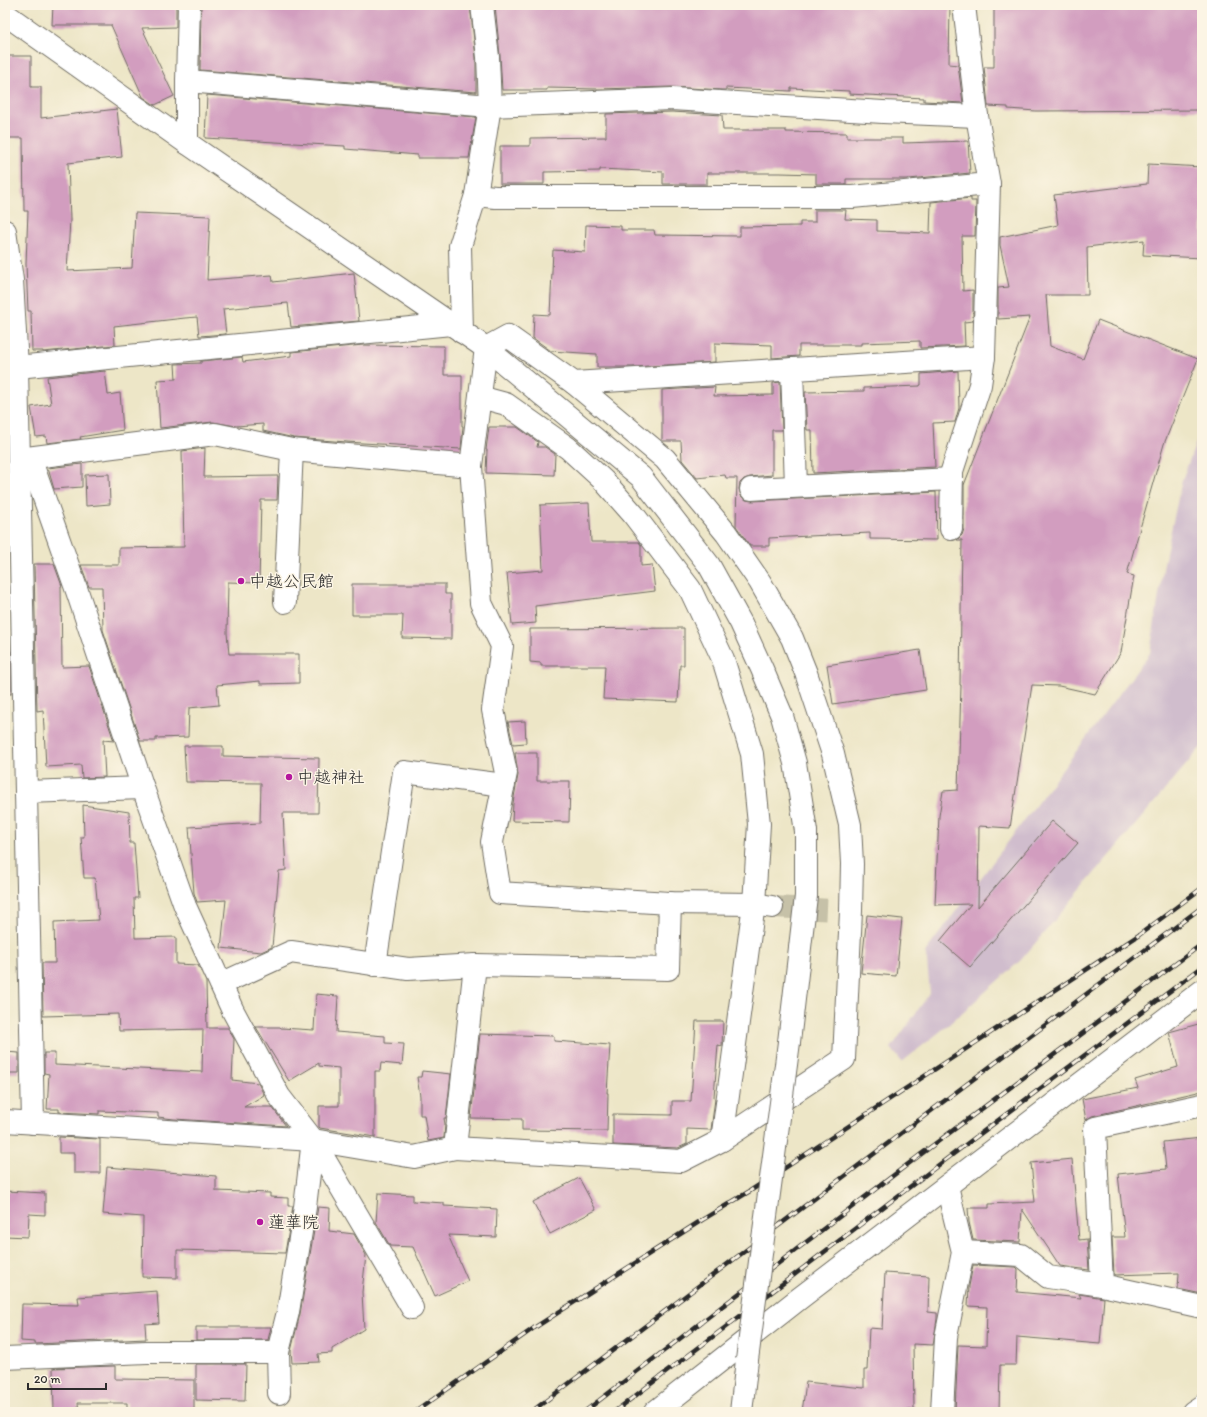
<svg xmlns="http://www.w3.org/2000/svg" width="1207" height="1417" font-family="Itim,'Klee One',sans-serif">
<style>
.industrial{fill:#d0bdcd}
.building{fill:#d29dbf}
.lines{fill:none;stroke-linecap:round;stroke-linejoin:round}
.minor-tunnel{stroke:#c6c1a8;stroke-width:22;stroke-dasharray:22 11;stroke-linecap:butt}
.minor-casing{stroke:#6f6c62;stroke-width:24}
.minor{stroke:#fff;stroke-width:22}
.rail-casing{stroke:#2b2b2b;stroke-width:4.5}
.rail{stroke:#fcf5e5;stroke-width:3;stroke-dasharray:9;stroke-linecap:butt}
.minor-bridge-casing{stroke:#6f6c62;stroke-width:24;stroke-linecap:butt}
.minor-bridge{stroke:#fff;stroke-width:22}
.poi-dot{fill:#b5179e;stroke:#fcf5e5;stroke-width:1.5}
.labels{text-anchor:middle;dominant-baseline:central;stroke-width:3;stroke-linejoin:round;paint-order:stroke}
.poi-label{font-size:17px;fill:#2b2b2b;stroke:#fcf5e5;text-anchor:start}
</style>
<rect width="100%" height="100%" fill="#fcf5e5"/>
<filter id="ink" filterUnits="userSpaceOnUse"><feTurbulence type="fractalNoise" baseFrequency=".025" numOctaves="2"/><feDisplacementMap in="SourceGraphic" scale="8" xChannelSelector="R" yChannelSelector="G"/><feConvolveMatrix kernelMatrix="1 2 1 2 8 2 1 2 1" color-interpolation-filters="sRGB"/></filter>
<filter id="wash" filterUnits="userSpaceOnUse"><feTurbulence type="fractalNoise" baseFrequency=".012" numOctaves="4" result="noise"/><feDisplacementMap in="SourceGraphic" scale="16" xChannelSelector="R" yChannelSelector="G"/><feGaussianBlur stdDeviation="0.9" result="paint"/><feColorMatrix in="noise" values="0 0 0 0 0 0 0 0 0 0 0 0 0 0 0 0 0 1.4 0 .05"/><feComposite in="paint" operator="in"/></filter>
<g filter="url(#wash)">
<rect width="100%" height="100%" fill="#ede6c7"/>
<polygon class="industrial" points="1202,427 1202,746 1021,960 947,1026 902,1062 891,1048 930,993 926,951 1150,653 1164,563 1182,480"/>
<g id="blocks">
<g class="building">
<polygon points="53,5 176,5 176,27 142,28 174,96 155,105 143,97 111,25 52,25"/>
<polygon points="201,5 470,5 476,58 476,92 200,70"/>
<polygon points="495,5 950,5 949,64 958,65 963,103 924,101 924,98 849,94 849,91 791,88 791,91 726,88 726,90 722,90 672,87 598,89 547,88 547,90 502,90 500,56"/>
<polygon points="994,5 1202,5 1202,110 1036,111 1008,109 1008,107 988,106 984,67 994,67"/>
<polygon points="5,56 31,56 31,87 41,87 41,118 117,109 122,157 68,163 70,220 67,271 132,268 135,213 210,216 207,280 272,275 273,282 354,273 359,321 291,327 288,303 223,309 226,334 199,336 197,317 185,318 114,326 115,345 43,352 43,351 32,351 31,311 28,311 26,264 28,211 24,211 23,138 5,138"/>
<polygon points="207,95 476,117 469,158 418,158 418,155 345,149 345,146 205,138"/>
<polygon points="672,112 722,115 723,130 786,130 786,132 847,133 847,138 903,138 903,143 968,141 970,173 909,179 846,179 846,184 816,184 816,174 780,173 707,173 707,184 663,184 663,172 600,169 600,171 544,172 544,184 500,184 500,146 530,146 530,138 606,137 606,114"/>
<polygon points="1148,164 1202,167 1202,258 1143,255 1144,240 1087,247 1088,295 1046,295 1050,346 1083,359 1098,320 1198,359 1164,444 1127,574 1134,576 1121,652 1095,694 1059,686 1032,685 1010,828 979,826 978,907 1052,821 1078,843 970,967 940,941 971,904 935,905 939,816 943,791 958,790 961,685 960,685 962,540 957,540 962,535 964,529 964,485 1030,317 998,319 998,288 1009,287 1000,245 1000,237 1058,225 1054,195 1147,184"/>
<polygon points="971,198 971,201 976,201 975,236 962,236 963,291 973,290 973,321 964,322 965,346 920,348 920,341 861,343 861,345 799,345 799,356 772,358 772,345 715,343 715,362 633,367 597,367 597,354 551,351 533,338 534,314 550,315 553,250 585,252 586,225 621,226 621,230 654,230 655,235 740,236 740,227 800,226 800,222 815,222 815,210 846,210 845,219 877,220 877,231 930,233 931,202"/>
<polygon points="363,345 444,346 444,375 462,375 462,426 463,426 461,449 347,442 294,438 263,431 263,424 236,426 213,422 160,428 157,380 176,379 175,364 201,363 201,361 242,357 243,362 291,356 291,352"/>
<polygon points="105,371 108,395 120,393 123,430 80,437 81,439 47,443 46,436 36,437 31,407 51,404 47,377"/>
<polygon points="958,371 959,408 955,422 933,423 935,467 813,473 812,430 807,430 805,392 864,391 864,388 920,386 920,385 921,385 921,374"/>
<polygon points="780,382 782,430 772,430 772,475 750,477 744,479 740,483 739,489 741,496 746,500 752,501 936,492 937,540 870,539 870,533 769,538 769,546 750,546 736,526 737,478 726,478 725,475 697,478 682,460 681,441 663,441 662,440 662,390 715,387 714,396 773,395 773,383"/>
<polygon points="489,427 517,427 538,442 537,447 545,447 555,454 554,475 486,473 487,450 486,450"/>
<polygon points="205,448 204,477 278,476 277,500 261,500 259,583 228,582 227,633 229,654 299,654 299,683 260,684 260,681 217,685 219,705 189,708 188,737 156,738 156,741 140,741 103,630 102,587 89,587 81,565 119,565 119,548 184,547 182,451"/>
<polygon points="82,464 82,487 54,489 48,468"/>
<polygon points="109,474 110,504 86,506 85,475"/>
<polygon points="589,503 591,542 639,542 641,545 641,566 652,565 655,591 535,606 536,623 512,625 507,573 543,570 540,505"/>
<polygon points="34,564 54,564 62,586 61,586 62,667 89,666 114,741 103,740 105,777 82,778 81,765 46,767 43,710 37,711"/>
<polygon points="352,584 445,584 445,594 451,594 451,639 402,638 403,615 352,615"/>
<polygon points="684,628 684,665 680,665 678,702 603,699 605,666 541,666 541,663 530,662 530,629"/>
<polygon points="920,650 926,690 833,704 827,665"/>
<rect x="5" y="652" width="6" height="42"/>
<polygon points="525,721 526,743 513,744 508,722"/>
<polygon points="184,746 223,746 223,756 319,758 318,813 283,813 286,870 279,871 272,947 261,952 221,948 226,900 197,902 194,893 189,827 260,823 261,783 186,782"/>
<polygon points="515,753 537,753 537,781 570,781 569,822 512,821 513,803 518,775"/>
<polygon points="83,805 129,812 130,843 134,843 138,898 134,898 135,938 176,937 176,964 198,965 206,982 207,1028 228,1028 234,1039 232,1080 258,1083 264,1095 244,1107 272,1107 286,1126 174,1119 158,1117 158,1113 99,1111 99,1114 59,1112 59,1109 47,1109 49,1074 44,1073 44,1053 55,1053 55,1065 202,1072 203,1029 119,1031 118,1014 43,1016 42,963 55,963 54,922 99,920 95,878 84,878 81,837 84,837"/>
<polygon points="867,915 902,919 896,976 861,973"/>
<polygon points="316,994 338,996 336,1032 385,1036 385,1043 404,1044 402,1065 381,1063 380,1071 375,1071 375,1137 320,1128 319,1127 319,1106 339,1106 339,1068 319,1066 319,1063 289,1081 256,1027 280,1027 281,1028 314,1030"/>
<polygon points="696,1021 723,1021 722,1046 718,1045 714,1097 715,1099 711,1130 687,1129 687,1144 678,1148 613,1145 613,1114 672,1115 672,1101 691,1101"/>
<polygon points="1202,1023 1202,1091 1092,1116 1086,1120 1082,1099 1138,1088 1135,1080 1178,1067 1169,1032"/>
<polygon points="480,1034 554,1036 554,1041 610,1045 607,1093 608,1093 607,1131 522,1130 522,1119 471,1118"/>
<polygon points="5,1052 19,1053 19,1073 5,1073"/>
<polygon points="422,1071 451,1074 446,1118 444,1118 445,1124 444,1138 428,1141 424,1115 420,1115 420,1096 417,1077 421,1077"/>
<polygon points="59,1137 100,1139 100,1173 74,1173 74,1153 59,1153"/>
<polygon points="1202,1138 1202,1294 1178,1289 1179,1273 1114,1275 1112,1237 1125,1237 1118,1174 1166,1169 1163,1142"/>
<polygon points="1072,1159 1079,1240 1087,1239 1089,1270 1060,1266 1022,1209 1020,1242 973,1240 969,1222 968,1208 989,1208 989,1204 1035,1202 1031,1163"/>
<polygon points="107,1167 216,1176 216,1191 270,1193 270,1197 288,1198 288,1206 293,1206 285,1253 177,1250 177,1278 142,1277 143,1217 103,1214"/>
<polygon points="579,1178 596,1210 550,1234 533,1202"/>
<polygon points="5,1191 45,1193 45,1215 29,1214 28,1237 5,1236"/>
<polygon points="378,1193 413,1195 413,1201 444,1203 444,1206 497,1209 496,1237 448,1235 468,1281 435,1296 413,1247 390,1246 376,1222"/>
<polygon points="318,1207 330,1208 329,1231 354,1234 366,1255 362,1292 364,1329 332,1349 332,1353 318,1354 319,1362 292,1363 291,1351 300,1314"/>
<polygon points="973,1265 1016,1267 1018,1269 1017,1292 1081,1298 1079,1294 1104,1298 1100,1344 1017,1337 1016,1365 1000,1365 999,1412 955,1412 958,1345 986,1346 987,1307 968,1306 969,1286"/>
<polygon points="885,1273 929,1276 928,1312 937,1313 937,1319 933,1345 913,1344 914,1410 802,1412 806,1382 864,1388 864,1370 867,1370 869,1328 882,1329"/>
<polygon points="157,1291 159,1323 145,1324 146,1339 35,1344 35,1342 21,1341 22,1304 79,1305 78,1297"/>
<polygon points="196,1327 271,1327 268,1340 196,1340"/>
<polygon points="196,1364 246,1364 245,1401 196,1400"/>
<polygon points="115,1366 115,1379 194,1380 194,1412 127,1412 127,1403 78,1403 79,1412 54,1412 53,1368"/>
</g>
</g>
</g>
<g filter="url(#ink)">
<use href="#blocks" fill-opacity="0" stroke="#6f6c62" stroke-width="1"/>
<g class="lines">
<polyline class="minor-tunnel" points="772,907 835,910"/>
<g class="minor-casing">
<g id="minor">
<polyline points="5,14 187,143 486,348 641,477 709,565 741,623 762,669 782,716 795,763 806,831 806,896 789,1042"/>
<polyline points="187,81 189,5"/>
<polyline points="187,143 187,81 490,106 672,99 883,112 977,116 964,5"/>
<polyline points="476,195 495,197 852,197 989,184"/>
<polyline points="5,231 12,280 17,367 33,1123"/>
<polyline points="462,332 460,246 476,195 490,106 488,57 482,5"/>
<polyline points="17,367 451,324"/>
<polyline points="792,369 796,486"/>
<polyline points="480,397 506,404 568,448 603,480 633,514 690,589 723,659 752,754 759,824 754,904 722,1140"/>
<polyline points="30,458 77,591 143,788 185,906 233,1011 279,1096 313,1140 412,1308"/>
<polyline points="19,459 215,434 292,450 471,466"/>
<polyline points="751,489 952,479"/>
<polyline points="951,529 952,471 980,385 984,357 989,184 977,116"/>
<polyline points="285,602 292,450"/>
<polyline points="26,792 143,788"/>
<polyline points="772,907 754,904 670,903 500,893 492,842 506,773 493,710 502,646 481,603 471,466 486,348 508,336 574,383 984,357"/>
<polyline points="375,965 404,772 504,785"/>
<polyline points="475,965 455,1148 681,1161 722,1140 844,1059 851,911 852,864 850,825 833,754 806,673 792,638 760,582 726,533 665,459 574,383"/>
<polyline points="221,984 291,952 408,969 475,965 668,969 670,903"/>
<polyline points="1202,1105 1095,1128 1102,1285 1202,1307"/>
<polyline points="5,1121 313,1140 414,1157 455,1148"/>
<polyline points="963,1252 1021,1255 1048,1277 1102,1285"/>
<polyline points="5,1358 147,1352 278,1352"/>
<polyline points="279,1393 278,1352 288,1312 305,1207 313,1140"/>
<polyline points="655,1412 800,1298 1202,991"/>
<polyline points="741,1412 747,1360"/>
<polyline points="942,1412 946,1337 963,1252 947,1186"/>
<polyline points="1193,1412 1202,1406"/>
</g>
</g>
<use href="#minor" class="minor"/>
<g class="rail-casing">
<g id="rail">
<polyline points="415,1412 534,1328 702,1220 750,1191 1139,935 1202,888"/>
<polyline points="531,1412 1202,907"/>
<polyline points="584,1412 920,1155 1202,944"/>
<polyline points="614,1412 932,1170 1202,967"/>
</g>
</g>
<use href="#rail" class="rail"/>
<g class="minor-bridge-casing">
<polyline id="minor-bridge" points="747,1360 789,1042"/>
</g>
<use href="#minor-bridge" class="minor-bridge"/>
</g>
</g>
<g class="poi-dot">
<circle cx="241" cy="581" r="4"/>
<circle cx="289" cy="777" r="4"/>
<circle cx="260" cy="1222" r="4"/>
</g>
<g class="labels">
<g class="poi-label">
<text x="249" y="581">中越公民館</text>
<text x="297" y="777">中越神社</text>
<text x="268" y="1222">蓮華院</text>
</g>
</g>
<rect width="1207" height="1417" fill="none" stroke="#fcf5e5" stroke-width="20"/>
<path d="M28 1383v6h78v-6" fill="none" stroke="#2b2b2b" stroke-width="2"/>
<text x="34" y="1383" font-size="12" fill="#2b2b2b" stroke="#fcf5e5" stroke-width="3" paint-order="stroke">20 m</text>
</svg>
